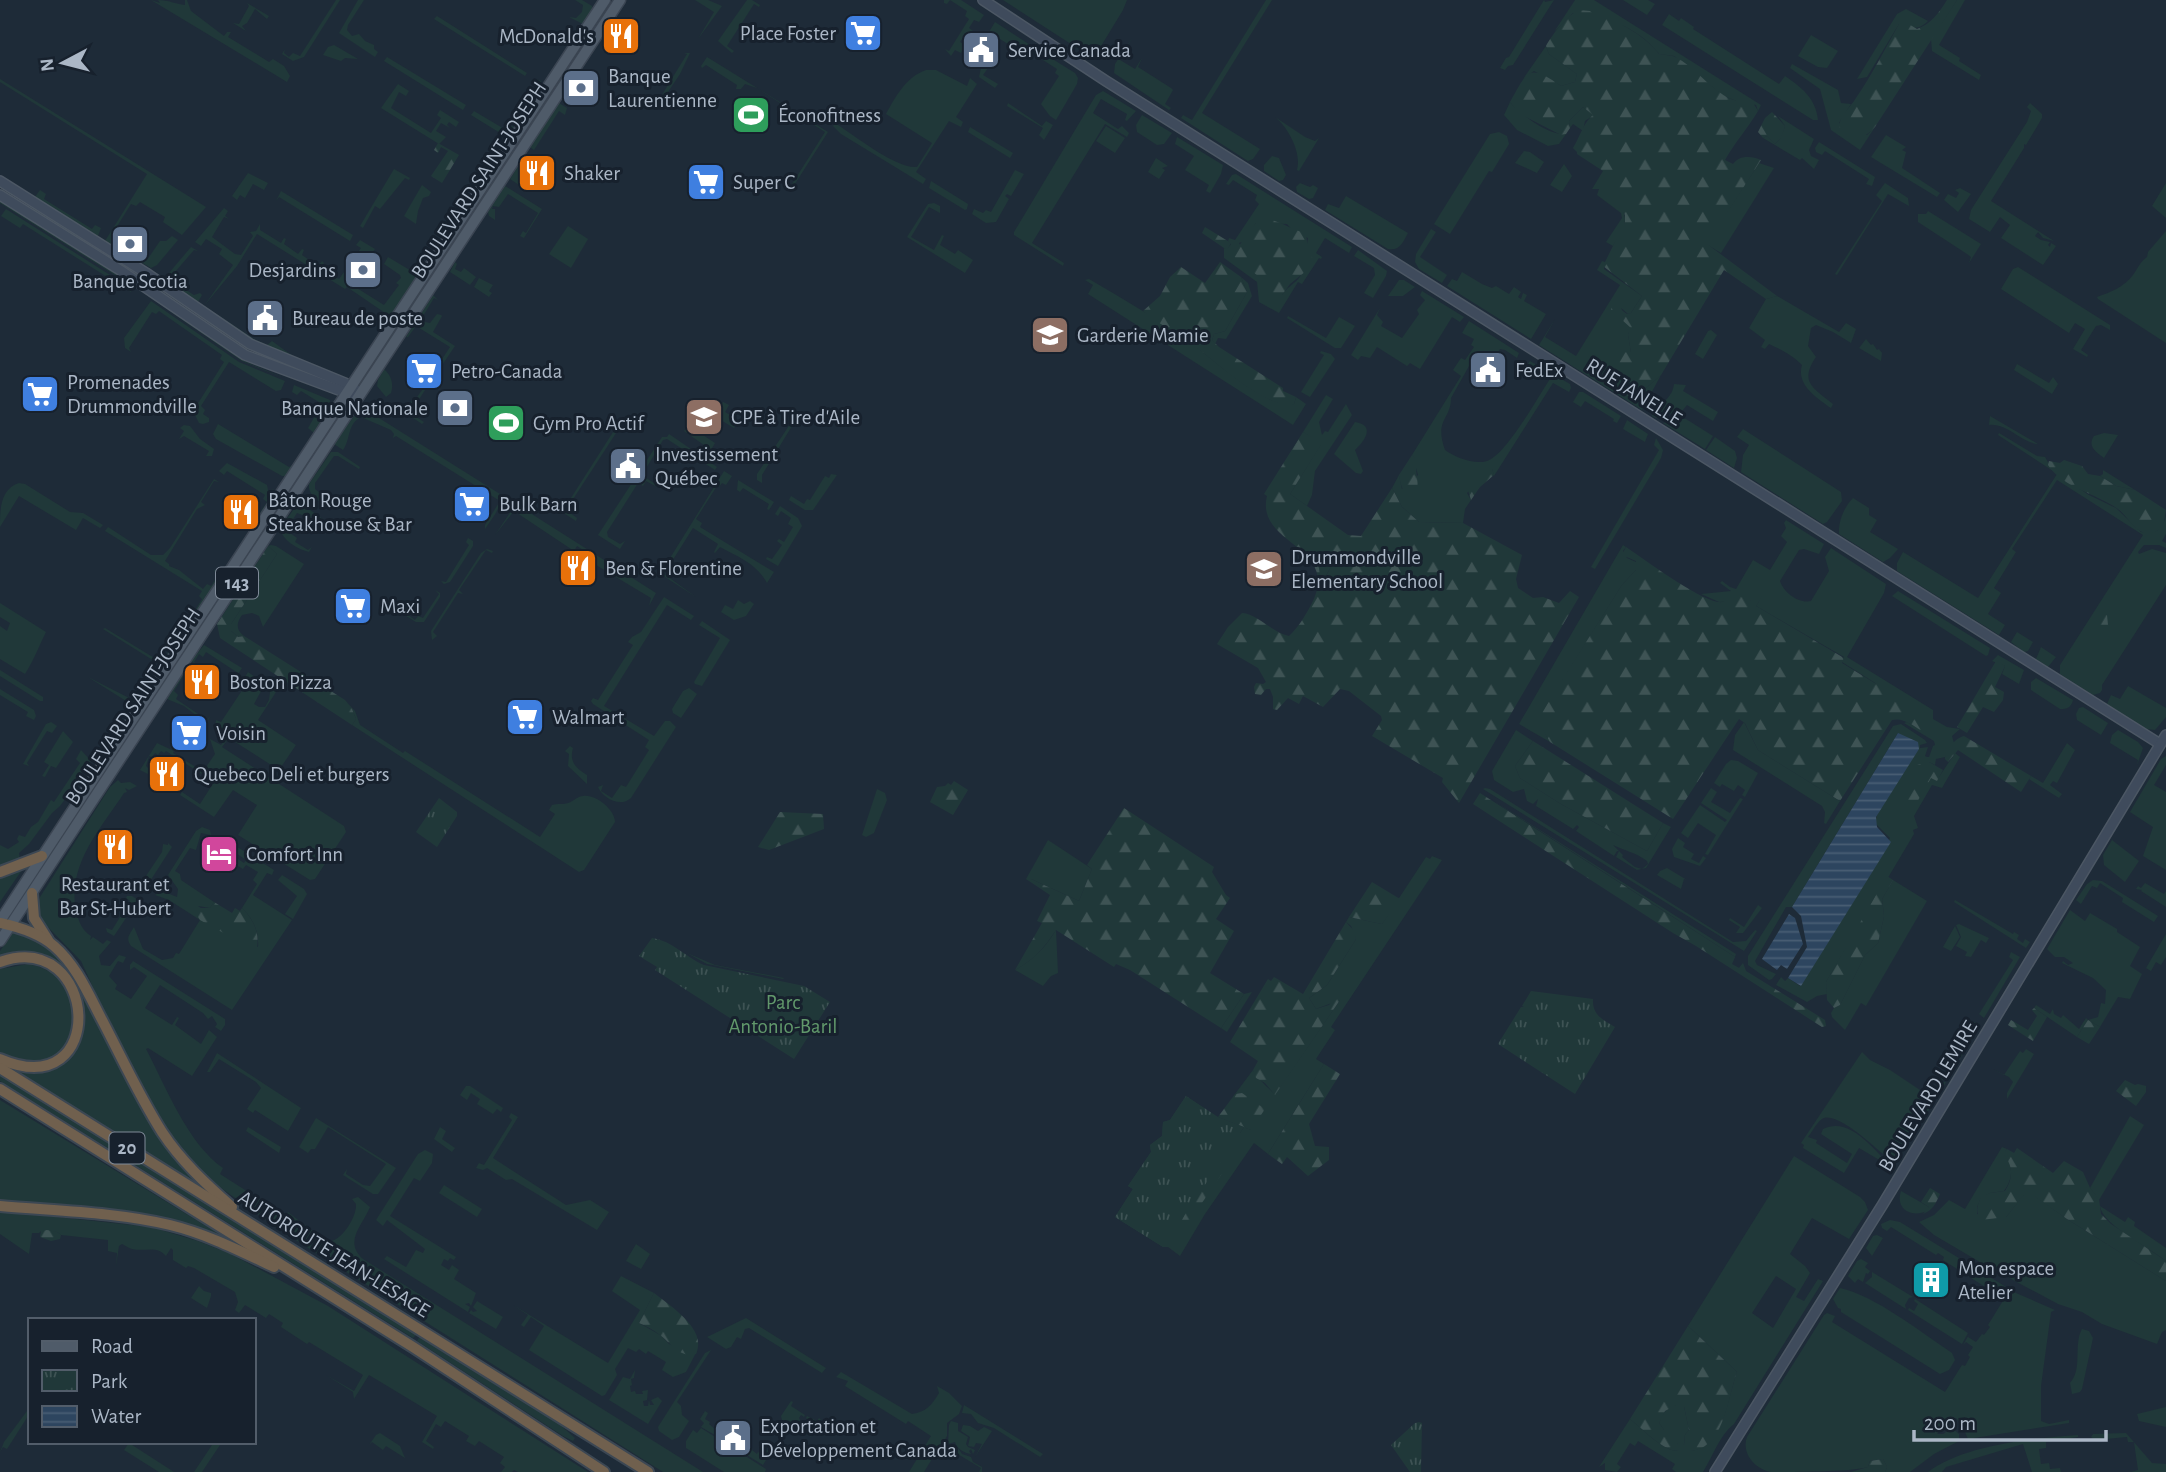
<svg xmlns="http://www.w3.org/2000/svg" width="2166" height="1472" font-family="'Alegreya Sans',sans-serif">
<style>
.grass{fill:#203839;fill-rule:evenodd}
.forest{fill:url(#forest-firs);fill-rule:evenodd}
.park{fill:url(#park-tufts)}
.water{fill:url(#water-rules)}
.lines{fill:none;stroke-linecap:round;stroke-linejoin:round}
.secondary-casing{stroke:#4c5764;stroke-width:12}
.primary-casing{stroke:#3b4552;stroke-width:13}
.motorway-casing{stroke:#3c4753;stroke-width:14}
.secondary{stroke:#3f4b5c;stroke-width:9}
.primary{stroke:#4f5b69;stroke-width:10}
.motorway{stroke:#70604e;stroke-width:10}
.labels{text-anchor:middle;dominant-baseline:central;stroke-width:6;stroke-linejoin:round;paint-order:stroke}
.shield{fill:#17212d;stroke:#7f8a98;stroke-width:2}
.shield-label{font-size:19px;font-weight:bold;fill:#abb7c6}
.poi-label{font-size:21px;fill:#abb7c6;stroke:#17212d;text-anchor:start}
.street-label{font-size:21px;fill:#abb7c6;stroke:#17212d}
.park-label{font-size:21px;fill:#61986b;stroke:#17212d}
</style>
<defs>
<pattern id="forest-firs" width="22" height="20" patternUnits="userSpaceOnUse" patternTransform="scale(1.75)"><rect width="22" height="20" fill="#203839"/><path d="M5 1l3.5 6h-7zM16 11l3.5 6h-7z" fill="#3e5354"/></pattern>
<pattern id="park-tufts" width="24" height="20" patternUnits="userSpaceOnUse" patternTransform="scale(1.75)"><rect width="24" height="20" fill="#203839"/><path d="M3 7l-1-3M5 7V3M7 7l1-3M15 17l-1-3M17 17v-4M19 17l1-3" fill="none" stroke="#3e5354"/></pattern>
<pattern id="water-rules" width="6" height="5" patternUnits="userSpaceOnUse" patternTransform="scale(1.75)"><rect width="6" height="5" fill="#2d455f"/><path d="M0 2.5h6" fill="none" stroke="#495e74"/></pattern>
</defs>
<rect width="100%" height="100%" fill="#1e2b38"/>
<g class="grass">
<path d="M 151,0 L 160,3 L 158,0 C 169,0 175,4 185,5 L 185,0 L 187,0 L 191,11 L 224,36 L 227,32 L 231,32 L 228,37 L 269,62 L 273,59 L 284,66 L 290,76 L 287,82 Z"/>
<polygon points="336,0 340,0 304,57 293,61 282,54 285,49 284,53 289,57 293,53 300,56"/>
<polygon points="358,0 364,0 348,25 347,30 352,36 359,34 365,41 374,45 374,49 378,52 375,57 339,33"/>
<polygon points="575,0 582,0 592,6 592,10 583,24 569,17 576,18 582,12 583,5"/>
<polygon points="695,0 708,0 722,6 698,39 714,12"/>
<polygon points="747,0 752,0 760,5 759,7 754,4 727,46 734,51 732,53 718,41"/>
<polygon points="944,0 961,0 984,15 979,22 974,20 969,28 973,31 971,34 967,32 960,42 965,45 961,53 955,50 951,56 945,49 949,51 969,19 965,16 967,11 950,0 947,4 944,3"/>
<polygon points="1003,0 1127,0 1123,10 1095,56 1091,57"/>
<polygon points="1266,0 1272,0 1202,113 1260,149 1253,159 1248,161 1181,118 1183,115 1192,120"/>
<polygon points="1544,0 1545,2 1554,0 1513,65 1508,66 1505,70 1500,68 1506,58 1509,57"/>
<path d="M 1575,0 L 1594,0 L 1761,105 L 1758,111 L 1756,105 L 1738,102 L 1722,95 L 1674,56 L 1659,54 C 1635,24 1607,19 1573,13 L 1554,32 Z"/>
<polygon points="1623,0 1648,0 1655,4 1647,15"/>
<polygon points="1957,0 1965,0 1939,45 1960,58 1959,61 1981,75 1979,80 1932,51 1931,39"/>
<polygon points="247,3 269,16 267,19 255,9 247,23 242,26 246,31 233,23 239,24 249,6"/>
<path d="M 1906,9 L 1928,21 C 1918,31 1912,28 1899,24 L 1867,77 L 1857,79 L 1897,14 Z"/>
<path d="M 1669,14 L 1679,21 L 1681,18 L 1694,27 L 1693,29 L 1779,84 L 1785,76 C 1801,87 1816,98 1818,120 L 1813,120 L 1662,25 Z"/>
<polygon points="437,16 527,73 525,76 434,19"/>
<polygon points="995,22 1041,52 1038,57 1032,53 1028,57 989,32"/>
<polygon points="1811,35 1838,51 1827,68 1818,67 1798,56"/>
<polygon points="1132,38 1120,60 1135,69 1142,58 1138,67 1171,88 1173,90 1165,104 1171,108 1169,110 1114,73 1115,64"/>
<polygon points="334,45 358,59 345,58 341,61 323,55 328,47"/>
<polygon points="1546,46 1549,54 1577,74 1575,82 1561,86 1534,71 1523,79"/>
<polygon points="970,50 975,53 973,58 988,68 983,75 998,84 995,88 979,77 981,68 966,56"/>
<polygon points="684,53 690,53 680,74 658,107 652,103 657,103 687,54"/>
<polygon points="1046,55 1075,73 1078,78 1077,84 1056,120 1050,116 1041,104 1059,76 1055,73 1057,69 1043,60"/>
<polygon points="387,57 466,105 463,110 384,61"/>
<polygon points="707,57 828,132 793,187 792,184 825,132 757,88 745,84 741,89 736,89 737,85 706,65 702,68 701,66"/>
<polygon points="1792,64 1838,90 1841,103 1851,104 1839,123 1867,135 1875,127 1860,150 1831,130 1820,89 1790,68"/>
<path d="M 926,70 L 936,70 L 967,86 L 970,78 L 977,84 L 956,117 L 963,122 L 961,127 L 949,121 L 916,172 L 926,179 L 923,184 L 841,134 L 833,126 L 835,123 C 854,135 896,169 917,167 L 932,143 L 886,114 C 896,96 906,77 926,70 Z"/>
<polygon points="0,79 206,207 182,235 163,222 165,217 140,202 136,206 131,204 111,236 114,240 111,245 105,241 147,174 0,82"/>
<polygon points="536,79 541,81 541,89 509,136 505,136 471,115 474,111 506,130 510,125 514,127 538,90 535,87"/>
<polygon points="398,84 409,91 406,96 399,92 391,108 431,133 441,118 437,115 440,110 459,122 456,127 449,122 447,125 450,128 441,123 436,131 446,137 439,144 381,108"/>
<polygon points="1103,91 1136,111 1127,121 1125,120 1127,114 1101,99 1093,113 1118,129 1122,126 1129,133 1127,137 1105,124 1032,243 1064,263 1063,266 1014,235 1014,232 1096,95"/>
<path d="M 1510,102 C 1521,115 1549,136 1566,134 L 1559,144 L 1548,146 L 1517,130 L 1504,115 Z"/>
<polygon points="559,103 567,108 565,115 559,111 534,150 530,147"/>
<polygon points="1008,103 1042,126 1046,121 1053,125 1044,140 1039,135 1043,128 1007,106"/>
<polygon points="2030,103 2042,114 2042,118 2026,145 2024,144 2024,148 1991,201 2054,241 2043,238 2038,232 2035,236 2041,240 2050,242 2048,245 2050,247 2051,243 2056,246 2043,265 2001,238 2010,225 2000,217 1990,232 1969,219 1971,210 2027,122 2031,111 2027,107"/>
<polygon points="1583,107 1594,115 1585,121 1583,131 1573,124 1570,128 1569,121"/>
<polygon points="1142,115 1172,133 1164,144 1157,145 1137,132 1136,125"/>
<polygon points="1778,116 1814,139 1809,150 1811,156 1819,160 1814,169 1802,158 1800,160 1763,138 1767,136 1775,144 1780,139 1785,126"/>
<path d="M 1275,117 L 1305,137 L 1315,141 L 1319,138 L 1299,171 L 1297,170 C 1302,153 1288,127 1275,117 Z"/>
<polygon points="1106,126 1125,138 1115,153 1096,141"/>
<polygon points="970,127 1013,153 1010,158 968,132"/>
<polygon points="1499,132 1507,136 1509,144 1492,172 1489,171 1450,234 1434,224 1490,134"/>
<polygon points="1886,135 1906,147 1902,150 1906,152 1902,168 1940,193 1937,197 1871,157"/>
<polygon points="1177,137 1223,165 1221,174 1210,193 1206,191 1209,185 1185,170 1194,156 1175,144"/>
<polygon points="1819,142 1875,177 1872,186 1866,184 1869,179 1825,151 1822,155 1816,152 1815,148"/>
<polygon points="1524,151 1530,152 1544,162 1537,173 1515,163"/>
<polygon points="1272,156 1279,158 1286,175 1283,180 1279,181 1264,171 1264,165"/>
<polygon points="1156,158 1168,166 1162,168 1165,170 1159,179 1148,172"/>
<polygon points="1759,163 1774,168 1721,253 1706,244"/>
<polygon points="525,164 530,167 519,185 510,179 518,166"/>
<polygon points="1564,164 1572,176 1562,192 1550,185"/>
<polygon points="394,169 410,178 409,180 405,178 380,209 375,206 363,228 360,226"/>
<polygon points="1015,170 1024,174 1011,196 1007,194 1005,196 1009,199 996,222 986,223 972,214 974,209 983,213 986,210 991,212"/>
<path d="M 1603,171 C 1602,190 1627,205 1625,221 C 1624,229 1617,239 1613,246 L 1606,242 L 1622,218 L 1621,213 L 1597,195 L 1599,189 L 1592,189 Z"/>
<polygon points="248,173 268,183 264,190 253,184 245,198 240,195 237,200 232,196"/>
<path d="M 1236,174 L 1352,247 L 1349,253 L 1325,238 L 1316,253 L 1322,257 L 1321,259 L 1319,258 L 1302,284 L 1298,282 L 1279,313 L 1259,302 L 1257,282 L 1224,258 L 1224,248 L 1227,249 L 1231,244 L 1228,241 L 1229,238 L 1235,240 L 1259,204 L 1255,200 L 1257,195 L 1233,180 L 1229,185 L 1226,184 L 1232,175 ZM 1256,223 L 1287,224 L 1293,231 L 1308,238 C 1305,250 1308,268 1299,278 C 1293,285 1287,287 1282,295 L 1257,273 L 1239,243 L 1245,241 Z"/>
<polygon points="931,181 968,204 967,209 965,210 929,188"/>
<polygon points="1300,183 1310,187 1313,185 1318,188 1313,198 1309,199 1297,192 1296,187"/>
<polygon points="1885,183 1908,198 1909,206 1888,194 1837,275 1835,274 1882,201 1876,195"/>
<polygon points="2166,183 2166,218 2152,206"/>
<polygon points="422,185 431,192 429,196 423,198 418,211 416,224 404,216"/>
<polygon points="505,186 542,209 524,238 520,236 523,231 526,233 538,213 508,194 499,207 493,206 492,209 495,209 495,220 489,216 488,212"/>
<polygon points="1960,188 1971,194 1958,212 1944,200 1948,194 1956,198 1959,193 1955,190"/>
<polygon points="40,190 46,194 44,199 92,229 95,225 101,228 98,236 35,197"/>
<polygon points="281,191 353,235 350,241 279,197 276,201"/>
<path d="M 1346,196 L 1408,233 C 1403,242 1400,251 1388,249 L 1325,210 L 1328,204 L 1339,208 Z"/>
<polygon points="0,201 135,286 134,287 0,203"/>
<polygon points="934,203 940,206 940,213 929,207 911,237 934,250 942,235 944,236 940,245 955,254 958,250 973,260 965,273 907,237 928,204"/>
<polygon points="32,207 34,207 100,248 99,250 80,241 31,210"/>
<polygon points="224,208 228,211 225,216 229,219 224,217 212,237 235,254 241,255 253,236 250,232 256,231 260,224 260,230 281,243 284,238 286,239 284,244 298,254 302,249 304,250 302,255 318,266 322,261 324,263 322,267 339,279 344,272 346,273 344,280 384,305 399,285 396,283 401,278 400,275 384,264 388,257 413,272 416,278 391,317 347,287 345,289 257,234 237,266 204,306 233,265 219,254 222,249 206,239 201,246 195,242"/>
<polygon points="6,209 132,289 131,292 23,224 20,228 1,216"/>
<polygon points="1928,211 1981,244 1969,263 1971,257 1967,254 1918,222 1918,214 1926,214"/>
<polygon points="568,226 588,239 571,268 549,254"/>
<polygon points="1431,229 1436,232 1420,257 1447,275 1442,283 1419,269 1415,262 1416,254"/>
<path d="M 2166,231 L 2166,343 L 2098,299 L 2097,297 C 2111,292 2124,287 2133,275 C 2138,268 2140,262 2147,257 L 2148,252 Z"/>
<polygon points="172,236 178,240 157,265 151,268 117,248 121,243 147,260 160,241 166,241"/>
<polygon points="360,240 375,249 365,263 359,257 351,261 361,248 356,245"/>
<path d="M 191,247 L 198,251 L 194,250 L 175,272 L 181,279 L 177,284 L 194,295 L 200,293 L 202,295 L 198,302 C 187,295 167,287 169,273 Z"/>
<polygon points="1358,250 1387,271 1386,276 1373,298 1364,293 1375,275 1374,268 1354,256"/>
<polygon points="1602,261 1605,262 1604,269 1642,296 1631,313 1628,314 1621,308 1632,328 1628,334 1631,352 1596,374 1633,399 1661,375 1642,410 1539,345 1555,319 1545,337 1576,356 1620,285 1597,270"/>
<polygon points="455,262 457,264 455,269 461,272 464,268 476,277 470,285 450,272"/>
<polygon points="2018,267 2110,325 2110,330 2101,325 2096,326 2081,350 2088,355 2087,357 2073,349 2085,329 2075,323 2069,333 2001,289 2013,269"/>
<polygon points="1462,272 1482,284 1492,288 1496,286 1509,294 1514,287 1521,292 1518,297 1521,299 1523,293 1527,295 1524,301 1546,314 1531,339 1447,286 1452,279 1457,281"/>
<polygon points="1241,277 1248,283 1252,296 1226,339 1218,338 1215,344 1212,340 1214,334 1225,331 1247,292"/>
<polygon points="479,278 493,285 489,291 492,293 489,297 474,287"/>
<path d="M 1089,279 C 1123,299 1158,319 1190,342 C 1212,358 1267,410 1294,404 L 1296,397 L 1306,404 L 1293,425 L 1088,294 L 1093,285 L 1085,280 Z"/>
<polygon points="1399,280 1404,280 1415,287 1403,296 1388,296"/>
<polygon points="1422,291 1464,317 1460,322 1452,317 1420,369 1410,363 1407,366 1377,347 1370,358 1361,356 1358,360 1351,355 1380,308 1377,315 1383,322 1381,326 1402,338 1419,314 1417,310 1425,300 1420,295"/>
<polygon points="433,295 438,300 434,298 420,321 430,323 437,314 441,315 442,316 433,332 455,346 430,383 427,382 450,347 416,326 408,337 406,337"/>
<path d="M 1777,296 L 1839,332 L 1846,323 L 1856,329 L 1851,343 L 1833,332 L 1816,325 L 1811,328 L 1808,346 L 1816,357 C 1799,382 1813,388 1833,404 L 1831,408 C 1817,398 1796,385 1802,365 C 1792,355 1782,350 1769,344 L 1765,349 L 1761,347 L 1765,340 L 1749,328 L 1766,299 Z"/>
<polygon points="151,301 239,362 285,381 281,390 276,391 229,362 201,406 205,410 203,414 209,418 209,422 203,424 199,423 190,405 195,408 224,362 220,359 222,355 159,311 156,314 152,312 129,348 131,352 125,348 124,338"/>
<polygon points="156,302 244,361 286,379 242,361"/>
<polygon points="214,312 254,339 267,345 272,341 294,357 255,341"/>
<polygon points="1288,316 1326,338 1339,317 1355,326 1341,348 1335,348 1287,318"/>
<path d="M 1469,321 L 1519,353 L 1517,358 L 1505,350 L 1500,349 L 1494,358 L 1482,351 L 1476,360 L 1473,359 L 1451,398 C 1451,420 1434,419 1445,450 C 1456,458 1479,467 1491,459 C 1509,449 1538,397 1550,379 L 1528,364 L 1530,361 L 1570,384 L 1571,388 L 1569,392 L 1553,383 L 1494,476 L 1492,469 L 1467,493 L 1471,500 L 1465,509 L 1463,523 L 1419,522 L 1402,507 L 1392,488 L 1399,475 L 1402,489 L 1418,475 L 1415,465 L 1416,459 L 1412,455 L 1461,376 L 1453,370 L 1461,358 L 1465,360 L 1474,347 L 1471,345 L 1474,339 L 1462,333 Z"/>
<polygon points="1711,330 1717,335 1703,359 1695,354 1708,331"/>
<polygon points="1866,339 1871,345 1873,344 1877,350 1879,349 1882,353 1881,361 1859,348"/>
<polygon points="1321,351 1331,354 1335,359 1310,397 1301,392 1324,355 1320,353"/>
<polygon points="2017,364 2049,383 2053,377 2058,384 2052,394 2014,370"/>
<path d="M 384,369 C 391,375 394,384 391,393 L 386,397 L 377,386 L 378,380 Z"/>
<polygon points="427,383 429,384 410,413 424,422 422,424 403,411 408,403 415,400"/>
<path d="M 1674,384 L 1686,385 L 1683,391 L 1718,412 L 1713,421 L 1687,405 L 1682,411 L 1656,418 L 1652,416 C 1657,403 1672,401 1674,384 Z"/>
<polygon points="294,385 330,400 330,408 314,433 308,428 322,404 301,391 297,395 292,392"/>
<polygon points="1579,392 1583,392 1621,416 1617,423 1613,421 1614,419 1585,401 1581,407 1573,402"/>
<polygon points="1326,395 1333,399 1319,422 1322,435 1325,431 1328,432 1346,404 1352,415 1315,471 1312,495 1307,506 1290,494 1321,444 1303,432"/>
<path d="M 362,412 L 371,413 L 500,494 C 502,508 493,517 485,529 L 485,525 L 500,501 L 396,436 L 393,438 L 394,434 L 391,430 L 361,417 C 347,424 351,439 343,450 L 334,444 L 354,416 Z"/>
<polygon points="798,412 800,413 762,475 762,483 757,480 757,474"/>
<path d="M 1990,416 L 2038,444 C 2021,443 2008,423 1989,425 Z"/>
<polygon points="1679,418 1686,419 1713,436 1705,449 1663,423"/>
<polygon points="1627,420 1648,434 1645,442 1623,429"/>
<path d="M 1355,422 C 1375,425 1366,440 1355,450 L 1363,471 L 1361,474 L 1356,473 L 1334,454 Z"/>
<polygon points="218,424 289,467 294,464 285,476 282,476 216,439 213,434"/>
<polygon points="184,425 190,426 200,439 214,449 212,456 206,456 209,451 184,436 179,439 184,431 180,428"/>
<polygon points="688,425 715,443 711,450 684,431"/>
<polygon points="615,429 618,430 566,510 577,518 576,521 562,512"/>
<polygon points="1743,429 1841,492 1842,501 1827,522 1823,524 1741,472 1743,455 1749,445 1737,437"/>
<polygon points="1999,433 2037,456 2045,457 2053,471 1998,435"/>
<path d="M 2104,433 L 2118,435 L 2104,458 C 2096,452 2087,446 2094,436 Z"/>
<polygon points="669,434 717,467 715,470 667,439 663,440 642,475 658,486 657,487 646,481 643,486 638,483 607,532 608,537 620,544 625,541 620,549 598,535 662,437 667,437"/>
<polygon points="1715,437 1735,451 1737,458 1734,468 1706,450"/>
<polygon points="1656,438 1663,450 1661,458 1595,569 1591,567 1659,450 1654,445"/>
<path d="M 331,452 L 338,452 L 360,467 L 359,469 L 338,456 L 334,456 L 315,483 L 315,489 L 320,493 L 319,497 L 334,506 L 337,503 L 340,504 L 336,509 C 324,505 307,497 309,484 Z"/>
<polygon points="227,463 267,485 268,490 271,492 273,489 275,492 251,529 246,526 251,526 267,502 263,499 265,495 227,471 224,475 219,471"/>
<polygon points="2103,470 2135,490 2116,486 2100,476 2103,474"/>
<path d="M 724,471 L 732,476 L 726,485 L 722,483 L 719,487 L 717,486 L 696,519 L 702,523 L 700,527 L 774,572 L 767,583 C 756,563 738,557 720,547 L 715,553 L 714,552 L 718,544 L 693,528 L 664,574 L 696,597 L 662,575 L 662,571 Z"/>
<polygon points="831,474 837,475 813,510 805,510 789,500 791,496 804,504 807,499 810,500 825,476 829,478"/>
<path d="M 2057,474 L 2089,495 L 2116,508 L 2141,532 C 2156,534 2163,530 2166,515 L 2166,534 L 2162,541 L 2166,543 L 2166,548 L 2159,545 L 2144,545 L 2138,552 L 2139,554 L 2152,549 L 2166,553 L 2166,585 L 2102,685 L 2102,690 L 2100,693 L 2093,695 L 2060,674 L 2060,665 L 2143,535 L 2057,480 L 2012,549 L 2016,552 L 1994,588 L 2001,593 L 1988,614 L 2005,625 L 1999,635 L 1897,571 L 1897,563 L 1903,552 L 1978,598 Z"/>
<polygon points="214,479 219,482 214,481 201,502 205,505 197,509 165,561 169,564 169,566 179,570 203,589 207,584 211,586 219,574 214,571 216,569 222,573 196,613 194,612 202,599 199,596 202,591 105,531 108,527 151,555 163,555 170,548"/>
<polygon points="738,480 774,502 769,510 767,509 769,504 743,488 740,492 737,490"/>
<path d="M 19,483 L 25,484 L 70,512 L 83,513 L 103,525 L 100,528 L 83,518 L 76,530 L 19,496 L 0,527 C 0,510 0,489 19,483 Z"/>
<path d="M 1853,498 L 1869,508 L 1869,515 L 1877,520 L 1870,532 L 1898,549 L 1890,558 L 1883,562 L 1839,534 C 1838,522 1844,507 1853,498 Z"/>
<polygon points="516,504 656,593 649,606 651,598 591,562 592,560 581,553 583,550 577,546 574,551 514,511 495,535"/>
<path d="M 297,505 L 303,505 L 327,522 L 325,528 L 326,522 L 313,514 L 310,518 L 297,513 L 286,530 L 297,538 L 295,542 L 308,550 L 312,547 L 309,552 C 297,549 282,540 280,528 Z"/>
<polygon points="780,506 798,518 802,526 778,566 766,559 767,557 772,559 782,545 777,541 779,539 784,542 793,527 788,524 791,518 781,511 778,516 775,514"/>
<path d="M 1786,520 L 1824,544 L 1819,554 L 1804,549 L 1799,550 L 1780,581 C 1784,593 1799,604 1811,601 L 1829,571 L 1825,557 L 1831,548 L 1886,584 L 1884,593 L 1847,657 L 1933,710 L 1933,719 L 1947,727 L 1960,729 L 1952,736 L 1954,743 L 1945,757 L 1936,759 L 1935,765 L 1929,762 L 1931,777 L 1937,780 L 1955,753 L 1960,757 L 1942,788 L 1932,785 L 1914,816 L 1918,828 L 1913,830 L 1914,834 L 1826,982 L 1827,994 L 1817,996 L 1807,1002 L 1776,985 L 1781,977 L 1785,981 L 1788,978 L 1800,986 L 1890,838 L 1875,823 L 1898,733 L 1792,907 L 1786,907 L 1755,961 L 1757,965 L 1776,974 L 1772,979 L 1769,980 L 1748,965 L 1748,956 L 1893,726 L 1901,724 L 1925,740 L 1927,743 L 1920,745 L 1920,748 L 1928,747 L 1925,756 L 1927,757 L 1929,757 L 1933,746 L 1935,745 L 1934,741 L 1904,723 L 1907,722 L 1925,732 L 1875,683 L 1842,662 L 1844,657 L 1756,606 L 1765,590 L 1750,601 L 1719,602 L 1701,594 L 1731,591 L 1720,583 L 1722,581 L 1730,587 L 1736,589 L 1753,560 L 1770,570 L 1787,542 L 1781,536 L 1786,528 L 1784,523 Z"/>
<polygon points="468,538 473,541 473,546 450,582 444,584 441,581 446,582 469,545 466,542"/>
<path d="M 271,545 L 276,546 L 304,564 L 263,627 L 259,616 L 252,613 L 242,615 C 236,623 236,630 244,636 L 238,637 L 231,631 L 231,624 L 277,554 L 268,546 Z"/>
<polygon points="1623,545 1626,547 1623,551 1627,558 1636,562 1636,570 1622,585 1538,720 1550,742 1519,724"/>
<polygon points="487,549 493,551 492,553 486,550 459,590 463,594 458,593 433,632 437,636 432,640 431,631 481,553"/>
<polygon points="1312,555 1331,567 1320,586 1320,576"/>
<polygon points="435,590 440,593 440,597 424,622 416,622 403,614 405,607 407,609 405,613 415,620 418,616 423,618 439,594"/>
<polygon points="1898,591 1990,648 1988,655 1986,656 1892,596"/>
<path d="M 664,597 L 694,616 L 691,620 L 667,605 L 604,706 L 654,736 L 665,721 L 670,721 L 676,727 L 631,798 C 620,808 603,798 598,787 L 603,785 L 601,791 L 612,798 L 621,785 L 626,787 L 649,750 L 645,747 L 649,740 L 593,704 L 591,701 L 593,698 L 598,700 L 633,645 L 628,642 L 632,637 L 641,632 Z"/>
<polygon points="738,600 744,604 750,601 754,604 746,616 734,620 721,612 725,605 733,609"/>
<path d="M 0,603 L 46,632 C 39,646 34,660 25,674 L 0,659 L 0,626 L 7,631 L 10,623 L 0,617 Z"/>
<polygon points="702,621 730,640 702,686 695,684 694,682 720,638 699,625"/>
<polygon points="105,628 156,659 160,653 165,656 178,640 165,659 162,657 160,661 163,663 158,669 150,665 157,666 157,663 151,662 151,659 103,629"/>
<polygon points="2017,632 2033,642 2028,651 2024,652 2011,642"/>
<polygon points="204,645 242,668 236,677 238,673 206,652 203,657 199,654 194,662 197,665 191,661"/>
<polygon points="2041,647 2056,657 2048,667 2036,659"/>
<polygon points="1998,655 2024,670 2019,684 2002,674 2005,666 1992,661"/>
<polygon points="187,667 192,671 188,669 174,691 178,695 176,699 207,720 211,716 208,720 202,720 184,706 167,699"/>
<polygon points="0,670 43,697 43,701 40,701 0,676"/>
<polygon points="146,672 154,676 134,706 88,677 133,700 147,681 144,675"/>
<polygon points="248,672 265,684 254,704 259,707 265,707 269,700 270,692 266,689 268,686 276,692 258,720 296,745 279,770 229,738 222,747 344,826 346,832 315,879 310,880 238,835 257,805 233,790 214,817 180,795 182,792 200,804 214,782 166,751 164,753 161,751 158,755 155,753 152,757 149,756 146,766 150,770 148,774 140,770 157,743 174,751 173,753 199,769 206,767 215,754 210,739 221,745 227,736 215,727 216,720 221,722 247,683 243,680"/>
<path d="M 2036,678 L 2073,700 C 2071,708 2067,709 2060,709 L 2031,690 L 2031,682 Z"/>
<polygon points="2128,686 2166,708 2166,717 2155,730 2147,729 2107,704 2111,695 2120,699"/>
<polygon points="689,688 697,694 681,718 673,713 672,709 683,691"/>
<polygon points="0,689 34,710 36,716 34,720 26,716 28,712 0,695"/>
<path d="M 345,700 L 355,711 L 360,725 L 403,753 L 405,751 L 540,837 L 555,814 L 549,810 L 552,805 C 558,803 562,805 568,803 C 574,801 578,796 583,796 C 596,794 615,810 615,822 L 584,870 L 579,872 L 352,725 L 356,719 L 352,709 Z"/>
<polygon points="2083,707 2108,723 2101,735 2077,720 2076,714 2079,708"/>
<polygon points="51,722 57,726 52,733 47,731 27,763 29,766 23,764 46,724"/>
<polygon points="1744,722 1758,750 1840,801 1826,824 1824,823 1825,812 1822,806 1733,750 1735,735"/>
<path d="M 1516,730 L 1533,741 L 1515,766 L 1520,778 L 1561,804 L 1647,851 L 1663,823 L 1671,827 L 1646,868 L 1637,870 L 1616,857 L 1619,851 L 1617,851 L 1614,856 L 1576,831 L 1579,827 L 1577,825 L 1573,829 L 1536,806 L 1538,799 L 1533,804 L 1527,801 L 1524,789 L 1513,792 L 1494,780 L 1492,771 ZM 1613,845 C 1625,851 1635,852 1647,861 L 1648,864 L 1642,869 L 1635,867 L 1622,857 L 1623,855 Z"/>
<polygon points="2118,730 2138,742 2143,748 2137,765 2138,760 2110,743 2112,735"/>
<polygon points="63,731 73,742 56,768 51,766 45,777 42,776 49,765 44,762"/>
<polygon points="2067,743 2075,750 2057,783 2053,781 2050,785 2062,794 2059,798 2029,779 2031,776 2043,783"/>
<path d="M 570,746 L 573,748 C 569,762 576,768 587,775 L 587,784 L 568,766 L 569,754 L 565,751 Z"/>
<polygon points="81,750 91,761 83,769 77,783 60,806 52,813 29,844 19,853 20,860 15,862 12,860 13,863 0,866 0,845 8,849 19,842 17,839 19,835 25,837 31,827 38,822 51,800 54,802 80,763 76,759"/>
<polygon points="2166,756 2166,765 2154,785 2166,792 2166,870 2143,856 2153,827 2130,812 2161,759"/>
<polygon points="1731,760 1738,761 1758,773 1745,797 1742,795 1745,790 1738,785 1734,791 1722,784 1720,787 1714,783 1726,764"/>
<path d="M 118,780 L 121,783 L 130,782 L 137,786 L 129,790 L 125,788 L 127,792 L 124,793 C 102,827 70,861 75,904 C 77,917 80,929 91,936 L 90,940 L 93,937 L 103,944 L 107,940 L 111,942 L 99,956 L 101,965 L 110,966 L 119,955 L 126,957 L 123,963 L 118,961 L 109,976 L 117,985 L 115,989 L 131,999 L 147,976 L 134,967 L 130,970 L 130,965 L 133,961 L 225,1019 L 225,1025 L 221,1031 L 215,1027 L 217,1024 L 212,1016 L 208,1019 L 203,1013 L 160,985 L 145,1008 L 172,1025 L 177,1017 L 179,1018 L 175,1025 L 201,1044 L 209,1030 L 217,1037 L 192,1076 L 148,1048 L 146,1049 C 166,1087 188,1144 223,1168 L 220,1174 L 286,1216 L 288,1212 L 315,1233 L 331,1241 C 343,1239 357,1216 356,1204 L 352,1199 L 358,1197 L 370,1207 C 363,1225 343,1241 363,1259 L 703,1472 L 663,1472 L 283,1232 L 214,1183 L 192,1164 L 164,1125 L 141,1082 L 106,1016 L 81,961 L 40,919 L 38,903 L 40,897 L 110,787 Z"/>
<polygon points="1485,788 1490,789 1733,942 1746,941 1755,930 1757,931 1744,951 1483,789"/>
<polygon points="1711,788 1717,792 1711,802 1730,813 1740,798 1743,799 1708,855 1705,854 1716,835 1698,823 1688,838 1681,833 1700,805 1725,822 1727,820 1701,803"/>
<polygon points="877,789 885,793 887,800 874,833 866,837 862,835"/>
<polygon points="1489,798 1736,954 1735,957"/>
<path d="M 202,827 L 210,830 L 211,835 L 201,833 L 196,850 L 190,848 L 175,871 L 180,874 L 181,880 L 214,902 L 210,908 L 198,906 L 258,947 C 259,931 253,919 242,908 L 257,884 L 253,880 L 258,872 L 246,865 L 243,869 L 238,866 L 238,859 L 244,863 L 246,860 L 217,840 L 220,836 L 274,870 L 272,875 L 267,873 L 253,895 L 292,920 L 232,1010 L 131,946 C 125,938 130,934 134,927 L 143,949 L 162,960 L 173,958 L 176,953 L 179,954 L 200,920 L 169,900 L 155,895 L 162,891 L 177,897 L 178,889 L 168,875 L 196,831 Z"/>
<polygon points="1678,838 1685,843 1683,847 1694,854 1691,859 1699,863 1703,856 1706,858 1700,866 1674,857 1672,849"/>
<polygon points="1048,840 1092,869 1079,901 1031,879 1026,879"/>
<polygon points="2112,840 2139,861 2125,882 2104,865 2103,855"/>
<polygon points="168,843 172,847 143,892 138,888 162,852 163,844 168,845"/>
<path d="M 1432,856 L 1442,860 L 1331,1027 L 1335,1030 L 1316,1059 L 1324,1064 L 1268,1154 L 1254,1143 L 1205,1214 L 1180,1256 L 1168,1247 L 1163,1247 L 1115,1217 L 1133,1189 L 1128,1186 L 1151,1152 L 1150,1145 L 1162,1136 L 1163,1122 L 1170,1120 L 1186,1096 L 1240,1133 L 1244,1127 L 1251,1130 L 1242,1093 L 1235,1094 L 1253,1070 C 1255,1076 1270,1090 1275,1094 L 1340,1000 L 1316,1009 L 1309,998 L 1327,985 L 1356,939 L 1351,926 L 1346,922 L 1349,917 L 1382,924 L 1426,857 L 1430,859 Z"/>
<polygon points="1667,868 1687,880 1684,879 1681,889 1657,875 1660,871"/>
<polygon points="21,869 22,870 0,902 0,876"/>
<polygon points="282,875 304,889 307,894 293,919 285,914 297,896 278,880"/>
<polygon points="1893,880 1927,901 1866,1006 1861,1003 1845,1030 1832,1017 1831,1013 1834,1008 1840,1005 1865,955 1878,943 1884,916 1882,899"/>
<polygon points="2093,880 2102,881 2158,916 2154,922 2122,902 2123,898 2100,883 2097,888 2092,886 2081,904 2076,900 2087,884"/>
<polygon points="2145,883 2164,894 2166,891 2166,907 2141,891 2142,890 2136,889 2138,886 2141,888"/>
<polygon points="127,896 132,896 138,900 114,936 107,932 106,928 112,930 130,901 126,898"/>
<polygon points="1955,900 2013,934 2014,932 2019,935 2017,939 2023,943 2025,939 2030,942 2026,948 1954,902"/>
<polygon points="1758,905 1762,908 1743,933 1736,933 1740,927 1729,920 1730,918 1744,927"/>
<polygon points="2070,910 2085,921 2090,913 2117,929 2117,932 2140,947 2130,966 2142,974 2130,999 2118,997 2100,1027 2088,1020 2077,1037 2034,1008 2036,1005 2050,1014 2053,1009 2054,1014 2061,1018 2063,1015 2079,1029 2086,1018 2088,1020 2098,1017 2101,1003 2105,1004 2106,990 2093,978 2062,963 2063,961 2068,965 2073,963 2064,957 2055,957 2047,949"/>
<polygon points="1959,924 1989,938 1986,943 1981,940 1971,957 1965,956 1967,952 1956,946 1961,937 1956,925"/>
<polygon points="1955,926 1960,937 1951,951 1943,947"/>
<path d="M 1056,930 L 1058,973 L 1051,976 L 1043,986 L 1015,970 C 1034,959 1045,948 1056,930 Z"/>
<path d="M 13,932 L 31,937 L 51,948 L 70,969 L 136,1094 L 203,1185 L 202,1187 L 12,1068 C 19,1069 28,1072 37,1071 C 85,1065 99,1002 65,971 C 60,967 53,964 46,961 C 30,953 17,952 0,958 L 0,951 Z"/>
<polygon points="2166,934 2166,957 2161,965 2156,962 2151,971 2146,968"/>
<polygon points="2011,952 2020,957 1984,1018 1979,1014 2013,960 2009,957"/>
<polygon points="687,953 715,965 784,978 783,979 707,964"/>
<path d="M 28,964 C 40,966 52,971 61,981 C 82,1005 76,1059 37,1062 C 26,1063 11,1057 0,1055 L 0,969 Z"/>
<polygon points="1252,992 1227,1032 1221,1028 1244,994"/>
<polygon points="1974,1022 1980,1024 1977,1030 1973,1029 1975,1034 1948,1079 1943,1078 1943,1082 1946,1082 1941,1090 1938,1090 1936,1087"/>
<polygon points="2026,1049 2034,1054 2007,1099 2007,1093 2013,1082 2009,1077 1990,1068 2004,1075 2020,1051 2023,1053"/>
<path d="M 1862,1052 L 1870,1060 L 1890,1070 L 1935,1100 L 1895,1164 C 1883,1156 1838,1109 1822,1119 C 1817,1122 1812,1132 1808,1137 L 1817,1140 L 1816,1143 L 1847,1163 L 1852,1154 L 1821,1134 L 1823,1129 C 1851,1115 1875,1152 1893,1168 L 1859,1148 L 1844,1173 L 1803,1148 L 1804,1145 L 1801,1143 Z"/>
<polygon points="217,1053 301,1108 288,1131 255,1110 253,1113 247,1109 261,1088 256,1082 219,1059 210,1072 207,1072"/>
<polygon points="0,1075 417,1334 413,1338 0,1081"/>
<polygon points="466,1086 470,1086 503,1108 501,1112 497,1109 493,1114 477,1104 480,1099 471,1093 467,1100 460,1095"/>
<polygon points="0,1100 229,1240 228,1242 213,1235 0,1202"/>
<polygon points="511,1113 518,1117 493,1158 566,1205 590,1200 609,1212 597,1230 512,1179 506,1180 487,1168 483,1170 476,1168 479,1163 484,1165 512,1120 509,1117"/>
<polygon points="2130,1116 2144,1125 2099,1200 2090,1188"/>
<polygon points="316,1118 396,1168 378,1194 373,1194 343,1175 347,1169 346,1174 363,1185 370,1186 386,1164 328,1127 315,1149 311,1149 308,1153 299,1147"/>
<polygon points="248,1127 281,1147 279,1153 246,1131"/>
<polygon points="440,1127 446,1131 442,1139 455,1148 452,1152 434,1139"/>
<path d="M 2002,1147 L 2007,1149 L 2004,1154 C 2014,1166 2013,1179 2004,1191 L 1990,1193 L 1981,1198 L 1977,1207 L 1977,1214 L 2006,1217 L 2027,1190 L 2067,1219 L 2166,1281 L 2166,1330 L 2162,1332 L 2157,1344 L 2102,1324 L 2082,1312 L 2058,1304 L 1985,1265 L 1934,1235 L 1919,1222 L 1934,1215 L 1949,1200 L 1965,1209 Z"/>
<polygon points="425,1150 433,1154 432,1163 420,1181 414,1178 390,1216 456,1257 454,1260 450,1258 448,1261 444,1259 441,1265 449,1270 452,1265 459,1270 454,1279 476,1293 471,1306 469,1303 465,1304 470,1307 468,1312 384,1259 387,1256 406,1267 416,1250 423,1253 425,1249 387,1220 383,1226 376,1220 418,1154"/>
<path d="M 1794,1156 L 1860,1197 L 1865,1202 L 1868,1210 L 1849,1239 L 1812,1218 L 1790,1254 L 1805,1266 L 1810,1273 L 1796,1297 L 1804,1301 L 1818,1279 L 1823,1281 L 1734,1424 C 1719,1436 1713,1456 1703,1472 L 1676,1472 L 1672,1469 L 1675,1464 L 1638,1441 L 1635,1446 L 1630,1443 L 1617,1464 L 1621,1467 L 1617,1472 L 1605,1470 L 1605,1463 L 1599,1467 L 1630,1419 C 1642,1428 1655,1443 1669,1449 C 1673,1451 1681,1451 1685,1451 C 1723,1453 1727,1399 1737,1372 L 1688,1326 ZM 1776,1276 L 1796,1289 L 1773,1328 L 1752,1313 Z"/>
<polygon points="444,1185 482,1209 477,1217 439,1193"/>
<path d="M 1901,1191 L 1929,1207 L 1927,1211 C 1911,1218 1895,1209 1901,1191 Z"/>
<path d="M 2100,1206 L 2125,1222 L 2128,1217 L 2135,1222 L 2134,1226 L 2166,1248 L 2166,1261 C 2150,1248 2102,1225 2100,1206 Z"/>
<path d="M 0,1211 L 151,1227 L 198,1241 L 231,1254 L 328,1306 L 588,1472 L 518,1472 L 514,1470 L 512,1472 L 501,1472 L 505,1467 L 500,1463 L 504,1457 L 479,1441 L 475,1446 L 466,1441 L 469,1436 L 445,1421 L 441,1427 L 436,1424 L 426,1441 L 434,1447 L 433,1449 L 422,1442 L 437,1416 L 369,1375 L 354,1399 L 353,1392 L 326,1375 L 354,1391 L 363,1375 L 309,1342 L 307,1344 L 281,1327 L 283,1323 L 269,1314 L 266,1318 L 245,1305 L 239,1313 L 235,1310 L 238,1302 L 235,1292 L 194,1268 L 188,1266 L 186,1268 L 173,1260 L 173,1250 L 171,1248 L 166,1256 C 157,1245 145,1252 132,1249 C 131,1249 124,1245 122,1244 L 119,1246 L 116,1266 L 117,1253 L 108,1251 L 108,1240 L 61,1235 L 57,1232 L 41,1231 L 39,1233 L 32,1233 L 29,1254 L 0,1234 Z"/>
<path d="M 1890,1220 L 1900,1222 L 2016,1293 L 2055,1310 L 2051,1312 L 2041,1386 L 2041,1421 L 2049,1424 L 2069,1420 L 2069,1423 L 1968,1439 L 1962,1425 L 1956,1418 L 1949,1421 L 1937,1434 L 1943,1434 L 1952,1428 L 1959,1434 L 1959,1441 L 1934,1454 L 1910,1472 L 1885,1472 L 1887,1467 L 1883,1459 L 1870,1461 L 1868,1467 C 1852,1472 1789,1472 1771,1472 C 1755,1469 1741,1453 1747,1437 L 1824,1315 L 1827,1313 L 1835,1316 L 1832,1322 L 1945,1392 L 1962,1365 L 1965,1366 L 1970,1357 L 1968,1355 L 1973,1347 L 1966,1342 L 1963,1345 L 1970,1333 L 1968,1337 L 1976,1342 L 1982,1334 L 1984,1335 L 1990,1327 L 1988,1325 L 2004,1299 L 1943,1260 L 1944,1257 L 1938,1253 L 1936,1255 L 1891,1227 L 1887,1231 L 1882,1228 L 1881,1224 Z"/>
<polygon points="1877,1235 1883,1238 1872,1256 1866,1248 1873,1236"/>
<polygon points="636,1244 650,1254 641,1269 626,1261"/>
<polygon points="1861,1259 1868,1263 1865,1267 1870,1271 1868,1274 1866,1273 1863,1282 1858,1279 1855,1283 1848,1276 1857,1261"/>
<polygon points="1872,1272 1913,1297 1909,1298 1905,1305 1906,1309 1865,1283 1872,1277"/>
<polygon points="621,1276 654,1293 639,1323 662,1336 669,1344 696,1354 698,1349 686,1372 673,1377 662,1370 666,1362 648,1351 646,1354 639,1349 636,1352 628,1348 615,1369 617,1375 605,1395 602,1396 529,1350 544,1326 531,1317 524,1327 521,1325 528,1315 513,1305 608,1363 640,1310 612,1291"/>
<polygon points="199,1286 204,1291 211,1293 211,1296 207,1308 191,1298"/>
<path d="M 1840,1288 C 1874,1295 1922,1333 1952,1353 L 1955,1360 L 1949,1370 L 1940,1374 L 1841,1312 L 1841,1309 L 1838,1308 L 1833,1299 Z"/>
<polygon points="1915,1299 1968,1333 1962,1344 1908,1310 1909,1308 1914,1311 1918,1304 1914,1301"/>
<polygon points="477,1301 503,1317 496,1329 469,1313 471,1310 473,1312 477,1311 473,1307"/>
<polygon points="746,1318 826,1368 822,1373 749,1328 745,1329 741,1339 737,1337 731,1347 726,1349 707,1337"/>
<path d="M 2082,1329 L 2089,1331 L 2093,1338 L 2082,1389 L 2080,1392 L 2072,1394 L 2070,1383 C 2083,1369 2073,1345 2082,1329 Z"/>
<polygon points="420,1336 558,1423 575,1438 573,1441 563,1436 417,1341"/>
<polygon points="711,1350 677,1402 681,1406 682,1415 689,1421 679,1437 672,1440 659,1431 658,1427 705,1353"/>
<polygon points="635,1370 634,1378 631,1379 632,1385 630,1386 631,1392 635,1391 636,1394 643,1394 642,1391 648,1390 647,1400 643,1401 644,1406 648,1406 649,1400 650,1405 654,1405 651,1400 658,1397 662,1401 648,1424 609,1400 623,1377 630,1379"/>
<path d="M 841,1372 L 912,1414 C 926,1412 932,1405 939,1393 L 937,1386 L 949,1393 L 962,1406 L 959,1414 L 947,1423 L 947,1436 L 944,1441 L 948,1447 L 958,1448 L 962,1454 L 971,1457 L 973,1462 L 982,1467 L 982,1472 L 979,1472 L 981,1468 L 946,1447 L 943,1452 L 938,1449 L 924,1472 L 909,1472 L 931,1436 L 908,1421 L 906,1424 L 845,1386 L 848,1381 L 836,1377 Z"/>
<polygon points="791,1401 793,1402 791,1406 805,1415 804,1417 801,1415 799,1418 801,1422 794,1420 792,1423 789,1421 788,1423 782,1420 781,1416"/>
<path d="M 1682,1404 L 1684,1406 L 1689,1430 L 1685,1435 L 1684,1445 L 1681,1442 L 1678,1446 L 1674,1436 L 1664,1430 L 1659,1423 C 1663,1411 1669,1405 1682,1404 Z"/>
<polygon points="964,1405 1043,1454 1040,1457 994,1428 978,1423 971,1414 962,1413"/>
<polygon points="30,1407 30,1413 7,1449 3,1447 0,1452 4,1442"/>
<polygon points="2166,1407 2166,1427 2139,1421 2137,1414"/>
<polygon points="705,1411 708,1413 705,1419 710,1422 709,1424 716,1430 728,1433 727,1442 701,1427 704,1423 700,1419"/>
<polygon points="807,1416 817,1421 819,1418 821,1420 811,1437 805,1431 807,1428 803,1425 803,1422 806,1423 808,1420 806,1418"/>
<path d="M 951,1421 L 958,1423 L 958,1431 L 968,1437 L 966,1444 L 968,1447 L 975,1450 L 973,1454 L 971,1449 L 969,1451 L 971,1454 C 964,1453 957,1449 955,1442 L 948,1444 L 949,1425 Z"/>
<polygon points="963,1425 970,1426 978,1431 984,1427 992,1431 975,1457 982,1444 976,1443 974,1447 968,1446 970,1437 961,1431"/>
<polygon points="701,1428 766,1469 765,1472 724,1472 686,1448 686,1441 693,1430 697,1433"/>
<polygon points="380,1433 400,1446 405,1458 386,1446 383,1450 372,1442 369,1445 376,1435"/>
<polygon points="2126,1433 2152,1463 2166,1464 2166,1472 2131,1472 2138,1470 2134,1442 2128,1442 2127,1437 2095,1440 2091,1437 2093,1434"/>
<path d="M 2078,1435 L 2078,1437 L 2046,1442 L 2046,1448 L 2039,1449 L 2041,1464 L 2049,1463 L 2050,1469 L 2060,1468 L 2061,1472 L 2032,1472 L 2023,1444 L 1946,1467 L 1942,1472 L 1928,1472 C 1964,1445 2034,1438 2078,1435 Z"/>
<polygon points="739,1440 757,1454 758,1452 763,1455 767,1450 771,1452 763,1465 734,1447 733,1444"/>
<polygon points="214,1442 222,1442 202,1472 194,1472"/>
<polygon points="129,1443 174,1472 159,1472 124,1450"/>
</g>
<g class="forest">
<path d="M 1947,0 L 1957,0 L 1875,127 C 1861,142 1855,139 1839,127 C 1840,115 1850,108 1856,98 C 1872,75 1885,49 1899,24 L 1907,23 L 1917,29 C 1931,24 1939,13 1947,0 Z"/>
<path d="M 1579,10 L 1590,11 C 1596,18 1603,16 1611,20 C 1629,27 1647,39 1659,54 C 1664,55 1671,55 1675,57 C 1696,65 1728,114 1750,98 L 1758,111 C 1748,128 1735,142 1725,160 L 1733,164 C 1740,155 1751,156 1761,160 L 1707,244 L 1777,296 L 1766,299 L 1724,270 L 1661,375 L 1633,399 L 1596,374 L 1595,369 L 1605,353 L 1631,352 L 1628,334 L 1631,328 L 1611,310 L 1612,307 L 1616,306 L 1627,314 L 1631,313 L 1642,296 L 1603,266 L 1625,222 L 1625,215 L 1602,180 L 1603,171 L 1577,154 L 1577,152 L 1573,148 C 1580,137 1583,123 1593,115 L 1583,107 L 1569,121 L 1570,128 L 1566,134 L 1561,135 L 1520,114 L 1510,102 C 1528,70 1528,63 1561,86 L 1575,82 L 1577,74 L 1549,54 L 1546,46 C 1552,35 1567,15 1579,10 Z"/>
<polygon points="1772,112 1785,126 1781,138 1775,144 1767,136 1763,138 1758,132 1765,118"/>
<polygon points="438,143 459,155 442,183 431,176 448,151 441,147 438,153 434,150"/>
<path d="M 1266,219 C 1282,221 1291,230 1306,233 L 1308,252 L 1314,260 L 1311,267 L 1290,284 L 1282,295 L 1266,302 L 1263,298 L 1263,280 L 1232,255 L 1256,223 Z"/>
<polygon points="1205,227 1231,243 1227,250 1202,233"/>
<path d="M 1220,262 L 1241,277 L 1247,292 L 1225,331 L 1214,334 L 1212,340 L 1219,347 L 1283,388 L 1283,391 L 1296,397 L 1294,404 L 1290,406 C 1254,400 1219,363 1189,342 C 1174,331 1157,323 1143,311 L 1160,296 L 1170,277 L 1181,267 L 1205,283 Z"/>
<path d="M 1303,432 L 1322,443 L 1290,494 L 1348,535 L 1361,536 L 1392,488 L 1402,507 L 1419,522 L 1463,523 L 1522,555 L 1516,579 L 1518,588 L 1533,598 L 1543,597 L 1559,603 L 1570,591 L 1579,597 L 1459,803 L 1442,782 L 1443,778 L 1372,736 L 1382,720 L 1381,716 L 1349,691 L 1340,689 L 1323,707 L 1303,696 L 1299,704 L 1288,698 L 1277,710 L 1273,709 L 1273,697 L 1270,689 L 1266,689 L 1261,695 L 1255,694 L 1254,687 L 1256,683 L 1263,684 L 1266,682 L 1258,668 L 1217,644 L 1228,627 L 1242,613 C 1258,614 1271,632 1289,636 C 1298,628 1305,616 1311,605 C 1343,545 1255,546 1267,496 L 1264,494 ZM 1313,556 L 1331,567 L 1321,585 L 1319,568 Z"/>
<path d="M 1412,455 L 1417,459 C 1413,473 1423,485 1413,497 C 1402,494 1401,485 1399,475 Z"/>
<path d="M 2064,460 L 2082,466 L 2088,474 L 2100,476 L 2116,486 L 2135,490 L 2166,510 L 2163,527 C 2157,531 2150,536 2142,532 C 2133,528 2126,515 2118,509 C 2097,494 2062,487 2048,465 L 2049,461 L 2060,463 Z"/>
<polygon points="1483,467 1492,469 1494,475 1480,487 1471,500 1466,484 1472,473"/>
<polygon points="268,546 277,554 231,624 231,631 238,637 244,636 345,700 352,709 356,719 352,725 220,638 217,624"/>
<path d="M 1626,547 C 1647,561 1696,598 1718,602 C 1726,603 1731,598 1737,593 L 1750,601 L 1759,590 L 1766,590 L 1756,606 L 1844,658 L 1842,663 L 1933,719 L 1925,733 C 1915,727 1904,717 1892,720 L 1840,801 L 1758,750 L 1745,723 L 1739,719 L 1673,819 L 1550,742 L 1537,720 L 1622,585 L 1636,570 L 1636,561 L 1622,555 Z"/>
<polygon points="2098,613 2107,615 2108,625 2104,625 2097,632 2095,631 2096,625 2093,620"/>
<polygon points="1996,661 2005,666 1995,687 2004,692 2003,700 1994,712 1983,707 1967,733 1957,727"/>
<path d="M 1964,736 L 2031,776 L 2021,792 L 1958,750 L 1948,762 L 1945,759 C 1945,751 1955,738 1964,736 Z"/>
<polygon points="1533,741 1663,823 1647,851 1561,804 1520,778 1515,766"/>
<polygon points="1929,762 1943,770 1937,781 1931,778 1909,816 1899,810 1895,802 1917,765"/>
<polygon points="954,781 968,790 953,815 930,802 937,787 945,786 948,783 951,785"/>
<polygon points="1480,793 1735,957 1732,964 1739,968 1743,963 1746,971 1825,1020 1826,1026 1822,1027 1696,946 1673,933 1473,804"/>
<path d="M 1124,808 L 1214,867 L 1212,872 L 1226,895 L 1230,898 L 1216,919 L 1234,931 L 1210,973 L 1244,994 L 1221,1028 L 1130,970 L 1116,964 L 1114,967 L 1056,930 C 1043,949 1036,958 1015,970 L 1042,923 L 1037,921 L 1050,895 L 1026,879 L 1031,879 L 1079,901 L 1092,869 L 1087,865 Z"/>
<polygon points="780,812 823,814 824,829 769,850 758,847"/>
<polygon points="1887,876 1893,880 1882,899 1884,916 1878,943 1865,955 1840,1005 1834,1008 1827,1000 1826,982"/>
<polygon points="1372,882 1400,899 1382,924 1349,917"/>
<path d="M 214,902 L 232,913 L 235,908 L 240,911 L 242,908 C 254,920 261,935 256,951 L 200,920 L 194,911 L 194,908 L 210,908 Z"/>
<polygon points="1346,922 1355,932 1356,939 1327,985 1309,998 1316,1009 1329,1005 1336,997 1340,1000 1275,1095 1265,1083 1256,1078 1253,1070 1258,1061 1230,1042 1268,979 1271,981 1274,977 1303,994"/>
<polygon points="2034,1008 2047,1017 2033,1041 2008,1025 2011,1020 2028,1030 2037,1016 2032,1010"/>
<polygon points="2088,1020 2100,1027 2089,1044 2077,1037"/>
<polygon points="1324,1064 1340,1074 1309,1124 1315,1146 1329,1147 1329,1160 1308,1176 1287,1157 1282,1164 1268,1154"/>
<polygon points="2125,1080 2135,1085 2138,1084 2146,1086 2146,1092 2136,1106 2116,1091"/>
<polygon points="1242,1093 1265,1109 1251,1130 1218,1117 1235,1094"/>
<polygon points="1240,1133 1246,1138 1189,1222 1182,1220 1226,1134"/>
<path d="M 2017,1148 L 2053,1173 L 2064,1161 L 2083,1172 L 2090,1188 L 2099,1199 L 2101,1214 L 2111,1224 L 2166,1261 L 2166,1281 L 2067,1219 L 2027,1191 L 2006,1217 L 1981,1220 C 1975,1211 1977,1207 1981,1197 L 1990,1193 L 2005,1191 C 2013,1179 2014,1166 2003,1154 L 2007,1149 L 2014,1153 Z"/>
<path d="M 1930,1188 L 1940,1194 C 1936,1203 1933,1210 1923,1214 L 1929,1207 L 1921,1202 Z"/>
<polygon points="47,1230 57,1232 61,1235 60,1239 51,1241 40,1237 41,1231"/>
<path d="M 654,1293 C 670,1306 708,1329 696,1354 C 679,1358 672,1344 660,1335 C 654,1330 646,1326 639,1323 Z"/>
<path d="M 1688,1326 L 1737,1372 C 1727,1399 1724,1454 1685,1451 C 1681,1451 1673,1451 1669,1449 C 1655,1443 1642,1428 1630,1419 ZM 1676,1405 L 1684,1406 L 1689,1430 L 1685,1435 L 1684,1445 L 1681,1441 L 1678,1445 L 1673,1430 L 1667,1428 L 1664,1430 L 1659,1423 L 1665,1411 Z"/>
<polygon points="1883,1459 1887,1467 1885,1472 1851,1472 1868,1467 1870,1461"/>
</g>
<g class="park">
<polygon points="723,402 729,405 725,412 739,421 734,428 700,407 708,404 718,410"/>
<polygon points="439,798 457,812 457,816 437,847 416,832"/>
<path d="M 652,938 C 673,941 685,957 704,965 L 804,986 L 830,1002 L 794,1059 L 655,970 L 657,967 L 639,956 Z"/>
<path d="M 1531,991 L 1593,999 C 1592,1015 1603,1020 1615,1027 L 1575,1094 L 1498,1044 L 1521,1007 L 1524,1007 L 1522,1006 Z"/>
<polygon points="1186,1096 1218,1117 1244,1127 1163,1247 1115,1217 1133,1189 1128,1186 1151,1152 1150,1145 1162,1136 1163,1122 1170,1120"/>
<polygon points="1419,1422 1422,1423 1421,1472 1410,1472 1391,1445 1415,1423"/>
</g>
<g class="water">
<polygon points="1898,733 1918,742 1919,749 1876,817 1877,827 1891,842 1801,986 1788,978 1807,947 1801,916 1792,907"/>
<polygon points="1789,914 1795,918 1803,944 1787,969 1781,965 1777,970 1762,959"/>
</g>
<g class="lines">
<g class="secondary-casing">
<g id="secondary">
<polyline points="983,0 1106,81 2160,744"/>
<polyline points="0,181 146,273 250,344 352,386 356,390"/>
<polyline points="0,195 120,270 245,355 352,395"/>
<polyline points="1715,1472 1883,1204 2166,735"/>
</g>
</g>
<g class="primary-casing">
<g id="primary">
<polyline points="0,921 605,0"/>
<polyline points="0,941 620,0"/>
</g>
</g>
<g class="motorway-casing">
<g id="motorway">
<polyline points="0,872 42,856"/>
<polyline points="32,893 34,918 48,940"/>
<path d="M 0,923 C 19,927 39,933 54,946 C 76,965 88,993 101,1018 C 121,1056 139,1096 162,1132 C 181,1161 206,1184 232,1207"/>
<path d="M 0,962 C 99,927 110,1106 0,1059"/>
<polyline points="0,1068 648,1472"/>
<polyline points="0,1089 413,1347 604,1472"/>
<path d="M 0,1206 C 56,1211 115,1212 170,1225 C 207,1234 240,1251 274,1267"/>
</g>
</g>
<use href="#secondary" class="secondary"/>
<use href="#primary" class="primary"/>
<use href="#motorway" class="motorway"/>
</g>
<defs>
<g id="supermarket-square" transform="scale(2.0125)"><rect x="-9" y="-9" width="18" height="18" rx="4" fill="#3f7fe0" stroke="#17212d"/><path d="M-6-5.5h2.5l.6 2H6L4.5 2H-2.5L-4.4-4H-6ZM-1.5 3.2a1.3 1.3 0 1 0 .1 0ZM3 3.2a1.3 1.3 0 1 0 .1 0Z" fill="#fff"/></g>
<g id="restaurant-square" transform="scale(2.0125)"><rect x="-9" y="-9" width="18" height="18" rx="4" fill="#e8710a" stroke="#17212d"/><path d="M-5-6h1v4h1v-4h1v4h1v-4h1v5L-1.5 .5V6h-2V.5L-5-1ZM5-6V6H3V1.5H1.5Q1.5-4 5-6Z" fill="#fff"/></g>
<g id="civic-square" transform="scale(2.0125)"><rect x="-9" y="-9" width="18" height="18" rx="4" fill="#5c6f8a" stroke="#17212d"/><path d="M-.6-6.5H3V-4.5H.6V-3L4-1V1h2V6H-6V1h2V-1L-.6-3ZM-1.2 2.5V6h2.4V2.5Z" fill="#fff"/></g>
<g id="bank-square" transform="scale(2.0125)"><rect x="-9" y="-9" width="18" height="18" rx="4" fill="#5c6f8a" stroke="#17212d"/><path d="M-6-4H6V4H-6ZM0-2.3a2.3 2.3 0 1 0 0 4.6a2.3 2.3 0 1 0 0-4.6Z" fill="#fff"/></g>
<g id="stadium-square" transform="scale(2.0125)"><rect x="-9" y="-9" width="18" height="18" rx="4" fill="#2e9e5b" stroke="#17212d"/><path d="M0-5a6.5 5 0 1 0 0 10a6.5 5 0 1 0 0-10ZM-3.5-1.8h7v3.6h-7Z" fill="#fff"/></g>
<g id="school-square" transform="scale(2.0125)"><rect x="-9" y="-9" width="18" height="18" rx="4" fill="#8d6e63" stroke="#17212d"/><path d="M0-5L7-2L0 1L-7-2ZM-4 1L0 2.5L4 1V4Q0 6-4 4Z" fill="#fff"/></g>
<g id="hotel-square" transform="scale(2.0125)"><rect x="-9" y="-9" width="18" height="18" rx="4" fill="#d1479c" stroke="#17212d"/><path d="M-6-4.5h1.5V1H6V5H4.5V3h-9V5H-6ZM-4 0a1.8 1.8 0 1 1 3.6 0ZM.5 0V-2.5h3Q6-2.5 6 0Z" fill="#fff"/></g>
<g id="building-square" transform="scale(2.0125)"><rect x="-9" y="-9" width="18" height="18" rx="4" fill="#0f9aa8" stroke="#17212d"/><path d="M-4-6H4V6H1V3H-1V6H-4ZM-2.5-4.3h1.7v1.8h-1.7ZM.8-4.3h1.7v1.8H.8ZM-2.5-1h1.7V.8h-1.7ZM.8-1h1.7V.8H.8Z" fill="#fff"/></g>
</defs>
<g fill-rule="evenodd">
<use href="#supermarket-square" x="863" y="33"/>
<use href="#restaurant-square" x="621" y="36"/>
<use href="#civic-square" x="981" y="50"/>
<use href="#bank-square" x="581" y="88"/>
<use href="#stadium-square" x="751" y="115"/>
<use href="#restaurant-square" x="537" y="173"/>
<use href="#supermarket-square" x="706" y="182"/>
<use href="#bank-square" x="130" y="244"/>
<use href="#bank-square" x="363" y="270"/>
<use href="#civic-square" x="265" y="318"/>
<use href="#school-square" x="1050" y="335"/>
<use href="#civic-square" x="1488" y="370"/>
<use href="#supermarket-square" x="424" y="371"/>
<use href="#supermarket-square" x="40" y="394"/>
<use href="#bank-square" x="455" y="408"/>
<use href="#school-square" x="704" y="417"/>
<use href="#stadium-square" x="506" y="423"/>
<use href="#civic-square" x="628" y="466"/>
<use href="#supermarket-square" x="472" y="504"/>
<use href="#restaurant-square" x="241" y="512"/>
<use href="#restaurant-square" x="578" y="568"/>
<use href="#school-square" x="1264" y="569"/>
<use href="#supermarket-square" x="353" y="606"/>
<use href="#restaurant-square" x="202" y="682"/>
<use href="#supermarket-square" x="525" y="717"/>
<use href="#supermarket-square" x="189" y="733"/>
<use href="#restaurant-square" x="167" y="774"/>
<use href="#restaurant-square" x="115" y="847"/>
<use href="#hotel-square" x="219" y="854"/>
<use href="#building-square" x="1931" y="1280"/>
<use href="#civic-square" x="733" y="1438"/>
</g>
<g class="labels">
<g class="shield">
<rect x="216" y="567.5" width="42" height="31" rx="5"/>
<rect x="109.5" y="1132.5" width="35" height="31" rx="5"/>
</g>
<g class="shield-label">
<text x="237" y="583">143</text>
<text x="127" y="1148">20</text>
</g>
<g class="poi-label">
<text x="836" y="33" text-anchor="end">Place Foster</text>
<text x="594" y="36" text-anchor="end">McDonald's</text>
<text x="1008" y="50">Service Canada</text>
<text x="608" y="76">Banque<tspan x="608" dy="24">Laurentienne</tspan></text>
<text x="778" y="115">Éconofitness</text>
<text x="564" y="173">Shaker</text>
<text x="733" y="182">Super C</text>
<text x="336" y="270" text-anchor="end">Desjardins</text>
<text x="130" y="281" text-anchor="middle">Banque Scotia</text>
<text x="292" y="318">Bureau de poste</text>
<text x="1077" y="335">Garderie Mamie</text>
<text x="1515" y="370">FedEx</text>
<text x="451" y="371">Petro-Canada</text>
<text x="67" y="382">Promenades<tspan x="67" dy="24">Drummondville</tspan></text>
<text x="428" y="408" text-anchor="end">Banque Nationale</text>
<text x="731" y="417">CPE à Tire d'Aile</text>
<text x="533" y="423">Gym Pro Actif</text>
<text x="655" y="454">Investissement<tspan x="655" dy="24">Québec</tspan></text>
<text x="268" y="500">Bâton Rouge<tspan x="268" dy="24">Steakhouse &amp; Bar</tspan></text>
<text x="499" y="504">Bulk Barn</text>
<text x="1291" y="557">Drummondville<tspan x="1291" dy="24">Elementary School</tspan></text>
<text x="605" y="568">Ben &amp; Florentine</text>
<text x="380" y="606">Maxi</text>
<text x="229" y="682">Boston Pizza</text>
<text x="552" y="717">Walmart</text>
<text x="216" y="733">Voisin</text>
<text x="194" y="774">Quebeco Deli et burgers</text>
<text x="246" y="854">Comfort Inn</text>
<text x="115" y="884" text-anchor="middle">Restaurant et<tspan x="115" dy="24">Bar St-Hubert</tspan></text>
<text x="1958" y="1268">Mon espace<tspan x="1958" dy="24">Atelier</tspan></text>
<text x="760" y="1426">Exportation et<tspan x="760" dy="24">Développement Canada</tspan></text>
</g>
<g class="street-label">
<text transform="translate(479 180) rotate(-57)">BOULEVARD SAINT-JOSEPH</text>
<text transform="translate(1634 392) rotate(32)">RUE JANELLE</text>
<text transform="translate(133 706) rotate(-57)">BOULEVARD SAINT-JOSEPH</text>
<text transform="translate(1928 1096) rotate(-59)">BOULEVARD LEMIRE</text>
<text transform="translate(334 1254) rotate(32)">AUTOROUTE JEAN-LESAGE</text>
</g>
<g class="park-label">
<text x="783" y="1002">Parc<tspan x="783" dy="24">Antonio-Baril</tspan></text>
</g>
</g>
<rect x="28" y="1318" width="228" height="126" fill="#17212d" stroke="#525d6a" stroke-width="2"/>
<rect x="42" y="1341" width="35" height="10" fill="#4f5b69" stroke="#525d6a" stroke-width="2"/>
<text x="91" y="1353" font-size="21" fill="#abb7c6">Road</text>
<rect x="42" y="1370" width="35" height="21" fill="url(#park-tufts)" stroke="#525d6a" stroke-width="2"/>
<text x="91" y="1388" font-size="21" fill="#abb7c6">Park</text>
<rect x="42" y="1406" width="35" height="21" fill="url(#water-rules)" stroke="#525d6a" stroke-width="2"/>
<text x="91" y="1423" font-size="21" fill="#abb7c6">Water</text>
<g transform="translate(63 63) rotate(263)" stroke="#17212d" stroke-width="5" paint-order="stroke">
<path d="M0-5L12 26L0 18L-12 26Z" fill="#abb7c6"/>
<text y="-10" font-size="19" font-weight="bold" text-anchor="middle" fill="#abb7c6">N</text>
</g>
<path d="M1914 1430v10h192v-10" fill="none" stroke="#abb7c6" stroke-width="3.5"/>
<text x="1924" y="1430" font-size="21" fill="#abb7c6" stroke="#17212d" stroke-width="5" paint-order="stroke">200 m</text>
</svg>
